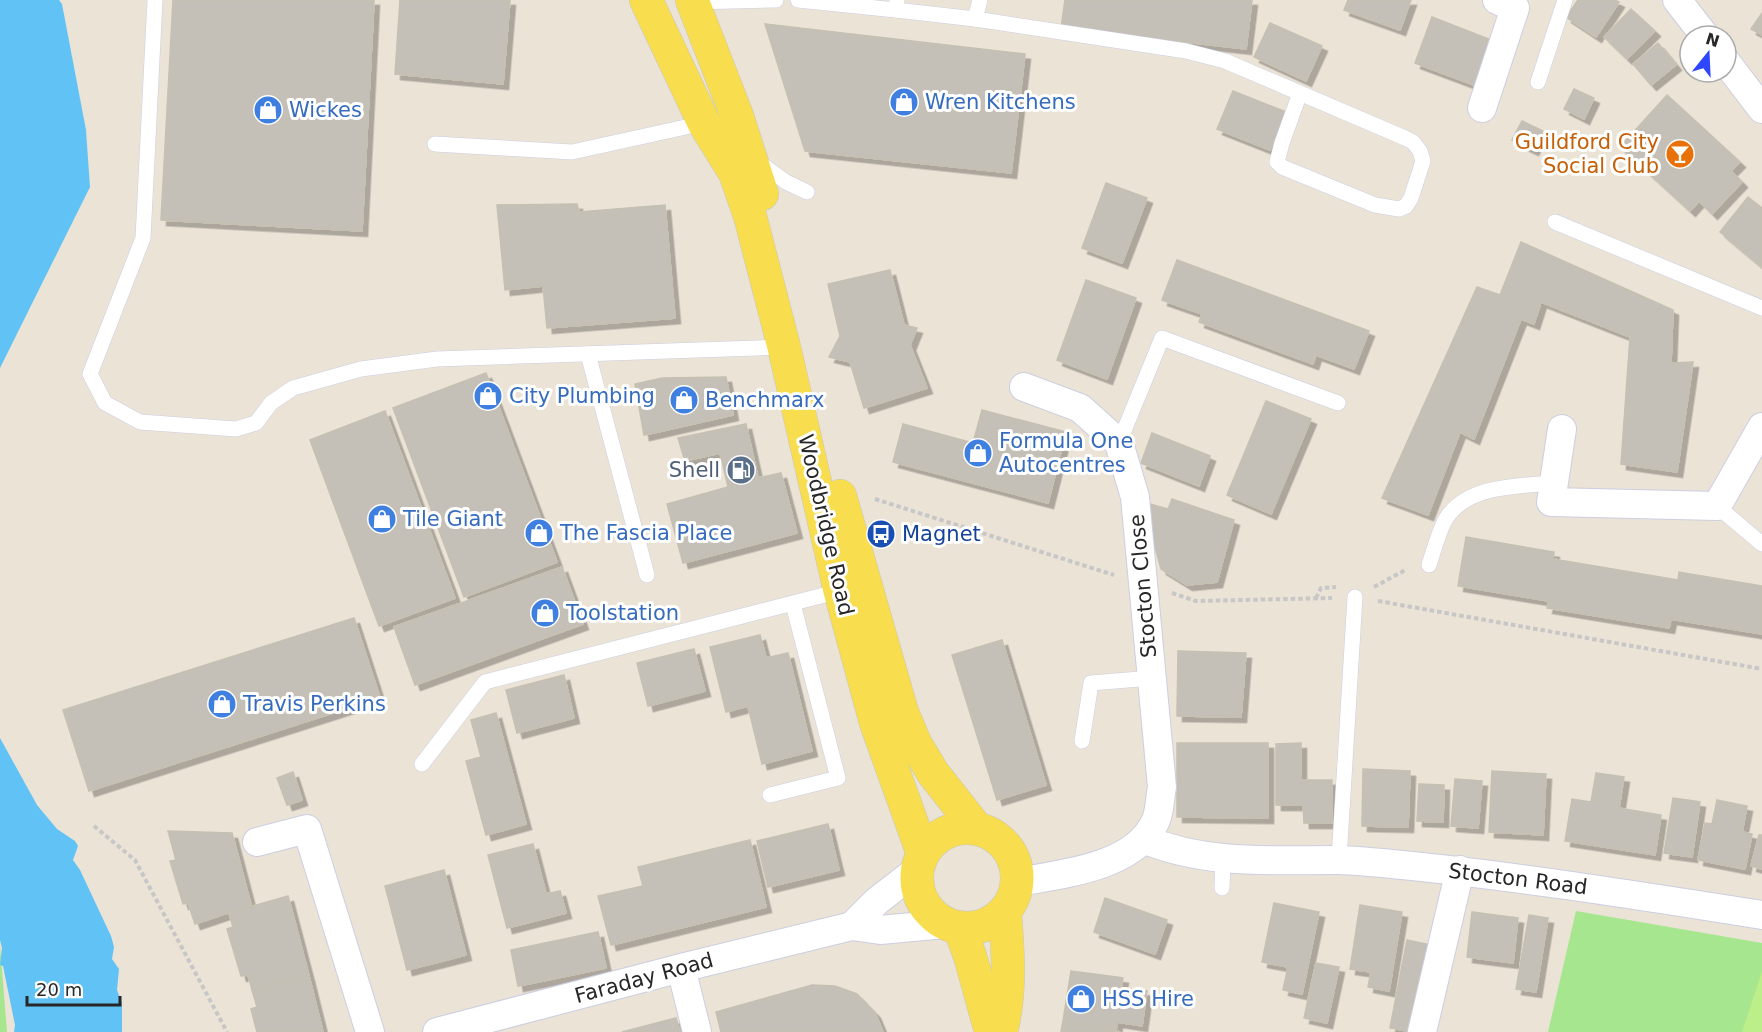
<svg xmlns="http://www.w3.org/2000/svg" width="1762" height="1032" font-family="'DejaVu Sans',sans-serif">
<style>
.green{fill:#a6e68e}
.pitch{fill:#bcee89}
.water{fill:#61c3f5}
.building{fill:#c5c0b7;stroke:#c5c0b1;stroke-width:1.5;filter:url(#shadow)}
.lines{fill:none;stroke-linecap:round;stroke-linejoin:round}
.lane-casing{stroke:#cccee1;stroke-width:16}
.street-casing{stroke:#cccee1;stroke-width:30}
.primary-casing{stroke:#c7c7c7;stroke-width:34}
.path{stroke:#c7c7c7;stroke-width:4;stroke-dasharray:4.5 3;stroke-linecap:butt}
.lane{stroke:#fff;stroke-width:15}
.street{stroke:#fff;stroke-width:28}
.primary{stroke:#f8dd4e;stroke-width:33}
.labels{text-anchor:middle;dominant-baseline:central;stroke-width:6;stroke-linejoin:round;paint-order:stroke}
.shop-label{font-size:21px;fill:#366cbe;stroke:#fff;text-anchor:start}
.food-label{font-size:21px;fill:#c56008;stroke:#fff;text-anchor:end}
.service-label{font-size:21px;fill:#4e5e75;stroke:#fff;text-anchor:end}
.street-label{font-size:21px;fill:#272727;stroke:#fff}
.transit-label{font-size:21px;fill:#164399;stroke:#fff;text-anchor:start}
</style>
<defs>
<filter id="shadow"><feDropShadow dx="5.5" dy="5.5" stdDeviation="0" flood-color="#0004"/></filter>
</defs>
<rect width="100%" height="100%" fill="#ebe3d6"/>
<g class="green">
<polygon points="1576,911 1762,943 1762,1032 1548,1032"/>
<polygon points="0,945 7,1032 0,1032"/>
</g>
<polygon class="pitch" points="1762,971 1762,1032 1742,1032"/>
<g class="water">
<polygon points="0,0 59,0 62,4 86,130 90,187 0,368"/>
<polygon points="0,738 37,805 57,829 75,841 78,846 73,860 80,870 111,936 114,947 112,959 119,969 117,990 122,1003 122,1032 14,1032 15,1025 3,966 0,965 2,948 0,940"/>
</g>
<g class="building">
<polygon points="173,0 374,0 362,231 161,220"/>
<polygon points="400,0 510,0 503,84 395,74"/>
<polygon points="1065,0 1252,0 1246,49 1061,28"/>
<polygon points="1348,0 1411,0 1400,30 1344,10"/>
<polygon points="1578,0 1615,0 1619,2 1596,37 1566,17"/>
<polygon points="1631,9 1655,31 1627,59 1604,37"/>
<polygon points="1762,13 1762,35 1751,29"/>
<polygon points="1432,17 1491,40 1474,85 1415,63"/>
<polygon points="1270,23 1322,46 1306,81 1254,57"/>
<polygon points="765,24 1025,54 1011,173 805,151"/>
<polygon points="1658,43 1676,65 1651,85 1633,64"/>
<polygon points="1574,89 1594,98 1584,119 1564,109"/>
<polygon points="1233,91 1286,112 1270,150 1217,129"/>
<polygon points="1667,95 1740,162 1731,171 1742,182 1712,214 1699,201 1690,211 1620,147"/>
<polygon points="1522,121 1543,131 1533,150 1512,140"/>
<polygon points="1106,183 1147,198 1122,263 1082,248"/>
<polygon points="1748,197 1762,208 1762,267 1720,232"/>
<polygon points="577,204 579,212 665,205 675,318 547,328 543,286 505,290 497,205"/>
<polygon points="1521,242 1673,310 1671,363 1693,362 1677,472 1621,464 1630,337 1541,302 1534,324 1521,319 1474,439 1460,432 1428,515 1382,498 1477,287 1500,295"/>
<polygon points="1177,260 1369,331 1354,369 1316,355 1313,364 1199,322 1202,314 1162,300"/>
<polygon points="890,270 904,325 917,328 910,345 927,388 864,408 850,362 829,357 840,336 828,284"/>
<polygon points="1086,280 1136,298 1107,379 1057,360"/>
<polygon points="486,373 557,562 464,597 393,408"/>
<polygon points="726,377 733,415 644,435 635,384 662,378"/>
<polygon points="1266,401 1311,419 1271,514 1227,495"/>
<polygon points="982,410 1066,432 1048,503 893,462 903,424 973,443"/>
<polygon points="385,411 455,598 379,626 310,440"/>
<polygon points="746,424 758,478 781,473 797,533 683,563 667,504 728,487 720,453 685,461 678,438"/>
<polygon points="1152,433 1210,456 1199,486 1141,463"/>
<polygon points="1172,499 1234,520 1217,582 1187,585 1161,569 1143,502 1168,509"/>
<polygon points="1466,537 1554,552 1553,559 1678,580 1679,572 1762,586 1762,634 1671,619 1669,628 1547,608 1549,601 1458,586"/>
<polygon points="562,567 583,624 415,685 394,627"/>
<polygon points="354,618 380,698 89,791 63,710"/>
<polygon points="760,635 766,658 788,653 812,751 762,764 748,706 726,712 710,647"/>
<polygon points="1002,640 1046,785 997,800 952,655"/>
<polygon points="694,649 705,691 648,706 637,663"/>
<polygon points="1178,651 1246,653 1241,717 1177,716"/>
<polygon points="564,675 574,718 517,733 506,690"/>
<polygon points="496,713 526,824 486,835 466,761 481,757 471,720"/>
<polygon points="1177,743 1268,743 1268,818 1177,817"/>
<polygon points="1301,743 1301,780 1332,780 1332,823 1304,823 1303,805 1276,805 1276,744"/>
<polygon points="1363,769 1410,771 1408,827 1362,826"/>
<polygon points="1492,771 1546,774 1543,835 1489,832"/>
<polygon points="293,772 302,800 287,805 277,778"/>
<polygon points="1596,773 1624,777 1619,808 1661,815 1655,855 1565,841 1572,799 1591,802"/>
<polygon points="1455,779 1482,781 1478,828 1451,826"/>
<polygon points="1419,784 1444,785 1443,822 1417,821"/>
<polygon points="1673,798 1700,802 1692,857 1664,853"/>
<polygon points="1717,800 1747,806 1742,832 1752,834 1745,869 1698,860 1705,823 1712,824"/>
<polygon points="828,824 839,870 768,887 757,841"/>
<polygon points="168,831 232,833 251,905 195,924 188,903 183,904 170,861 176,860"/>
<polygon points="1759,835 1762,835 1762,869 1751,866"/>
<polygon points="750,840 766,907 611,945 598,896 643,886 638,867"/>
<polygon points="533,844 546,894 560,891 566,913 507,928 488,855"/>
<polygon points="444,870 466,955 407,970 385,886"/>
<polygon points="288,896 309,976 252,990 248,975 241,976 227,929 233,927 229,913"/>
<polygon points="1105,898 1167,920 1155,954 1094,932"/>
<polygon points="1274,903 1319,912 1302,994 1283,990 1288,967 1262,962"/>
<polygon points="1360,905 1402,912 1389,991 1368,987 1371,972 1350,969"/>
<polygon points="1472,912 1518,918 1513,963 1467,957"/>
<polygon points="1529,915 1548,918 1536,992 1516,989"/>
<polygon points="598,932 606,968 518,986 511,950"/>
<polygon points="1407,940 1431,945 1413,1032 1390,1028"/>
<polygon points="1316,963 1339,967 1327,1023 1304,1018"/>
<polygon points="1071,971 1123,978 1121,988 1147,991 1142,1026 1117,1022 1116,1031 1063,1021"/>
<polygon points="309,976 323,1032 257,1032 251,1009 257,1007 252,990"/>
<polygon points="812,985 835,986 857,994 875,1013 883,1032 721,1032 716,1012"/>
<polygon points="676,1018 680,1032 622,1032"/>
<polygon points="1063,1021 1116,1031 1120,1032 1061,1032"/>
</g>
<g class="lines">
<g class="lane-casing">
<g id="lane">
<polyline points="155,0 143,238 90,374 105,403 140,422 236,429 256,423 271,403 293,388 361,369 437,359 784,347"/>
<polyline points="798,0 896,10 897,0"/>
<polyline points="693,2 776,0"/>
<polyline points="896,10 975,19 980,0"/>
<polyline points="975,19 1186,51 1225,61 1405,138 1413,142 1420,151 1423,161 1411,198 1406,206 1399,209 1375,205 1282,167 1277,162 1282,143 1300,93"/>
<polyline points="1538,82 1565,0"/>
<polyline points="435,144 572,152 704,123"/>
<polyline points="757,161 786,182 807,192"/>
<polyline points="1555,222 1762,308"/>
<polyline points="588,354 647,575"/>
<polyline points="1119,443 1162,338 1338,403"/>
<polyline points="1717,506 1762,544"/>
<path d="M 1429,565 C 1433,553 1440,527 1447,517 C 1469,485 1519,486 1554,483"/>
<polyline points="1082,741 1091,683 1152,678"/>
<polyline points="422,764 485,682 840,591"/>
<polyline points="770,795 838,778 793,604"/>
<polyline points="1339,860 1355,597"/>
<polyline points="1222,888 1223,859"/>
</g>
</g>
<g class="street-casing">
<g id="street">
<polyline points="1677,0 1705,36"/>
<polyline points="1726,62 1762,109"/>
<polyline points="1482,108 1515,8 1497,0"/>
<polyline points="1562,429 1551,502 1717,506 1762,427"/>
<path d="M 1143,839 C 1206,865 1271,860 1337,860 C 1352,860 1367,862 1382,863 C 1510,875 1636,895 1762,915"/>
<polyline points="257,842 307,829 370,1032"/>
<path d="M 1018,882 C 1062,874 1137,867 1156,820 C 1160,810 1160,797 1162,787 L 1135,497 L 1119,443 L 1080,408 L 1024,387"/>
<polyline points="852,926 877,901 917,870"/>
<polyline points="681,968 697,1032"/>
<polyline points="437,1032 681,968 852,926 880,930 945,924"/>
<polyline points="1422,1032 1460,870"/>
</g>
</g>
<g class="primary-casing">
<g id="primary">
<polyline points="646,0 704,123 735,173 750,216 784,347 840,591 876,723 923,854"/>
<polyline points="692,0 737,116 762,194"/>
<polyline points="840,496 902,712 915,743 933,773 977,829"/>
<circle cx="967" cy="878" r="50"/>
<polyline points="960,929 970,956 991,1032"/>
<path d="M 1001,1032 C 1011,993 1008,953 1005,913"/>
</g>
</g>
<g class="path">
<polyline points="875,499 1114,575"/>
<polyline points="1374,587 1407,569"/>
<polyline points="1172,593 1196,601 1332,598"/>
<polyline points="1316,598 1321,588 1336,587"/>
<polyline points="1378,601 1762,669"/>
<polyline points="94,826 135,860 227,1032"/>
</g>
<use href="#lane" class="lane"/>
<use href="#street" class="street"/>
<use href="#primary" class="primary"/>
</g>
<defs>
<g id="shop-disc" transform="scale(1.5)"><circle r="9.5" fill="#3f7fe0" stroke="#fff"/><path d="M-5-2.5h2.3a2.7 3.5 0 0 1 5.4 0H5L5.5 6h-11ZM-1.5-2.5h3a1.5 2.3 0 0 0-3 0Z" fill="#fff"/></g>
<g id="bar-disc" transform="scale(1.5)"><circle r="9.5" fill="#e8710a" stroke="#fff"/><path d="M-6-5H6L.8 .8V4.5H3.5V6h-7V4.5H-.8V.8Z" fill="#fff"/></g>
<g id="fuel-disc" transform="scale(1.5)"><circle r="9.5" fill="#5c6f8a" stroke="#fff"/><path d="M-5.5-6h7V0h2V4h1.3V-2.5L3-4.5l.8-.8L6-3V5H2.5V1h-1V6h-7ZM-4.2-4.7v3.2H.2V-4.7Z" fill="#fff"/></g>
<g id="bus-disc" transform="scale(1.5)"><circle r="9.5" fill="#1a4fb4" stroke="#fff"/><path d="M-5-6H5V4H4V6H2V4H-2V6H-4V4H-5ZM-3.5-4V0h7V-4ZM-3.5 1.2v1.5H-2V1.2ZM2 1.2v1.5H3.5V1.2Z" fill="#fff"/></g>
</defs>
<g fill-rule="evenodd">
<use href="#shop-disc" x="904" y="102"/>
<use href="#shop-disc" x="268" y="110"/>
<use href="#bar-disc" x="1680" y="154"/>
<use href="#shop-disc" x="488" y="396"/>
<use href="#shop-disc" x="684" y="400"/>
<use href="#shop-disc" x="978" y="453"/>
<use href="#fuel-disc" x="741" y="470"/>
<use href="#shop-disc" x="382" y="519"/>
<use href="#shop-disc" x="539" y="533"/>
<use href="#bus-disc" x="881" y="534"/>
<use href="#shop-disc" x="545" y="613"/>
<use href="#shop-disc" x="222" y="704"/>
<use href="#shop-disc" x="1081" y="999"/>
</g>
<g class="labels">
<g class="shop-label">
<text x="925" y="102">Wren Kitchens</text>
<text x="289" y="110">Wickes</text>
<text x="509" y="396">City Plumbing</text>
<text x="705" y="400">Benchmarx</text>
<text x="999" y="441">Formula One<tspan x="999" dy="24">Autocentres</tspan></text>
<text x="403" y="519">Tile Giant</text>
<text x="560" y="533">The Fascia Place</text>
<text x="566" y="613">Toolstation</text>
<text x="243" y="704">Travis Perkins</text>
<text x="1102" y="999">HSS Hire</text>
</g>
<g class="food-label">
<text x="1659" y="142">Guildford City<tspan x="1659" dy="24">Social Club</tspan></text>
</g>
<g class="service-label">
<text x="720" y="470">Shell</text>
</g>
<g class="street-label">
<text transform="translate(826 525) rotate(77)">Woodbridge Road</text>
<text transform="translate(1143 586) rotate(-95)">Stocton Close</text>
<text transform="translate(1518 879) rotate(7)">Stocton Road</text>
<text transform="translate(644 978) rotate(-15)">Faraday Road</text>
</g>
<g class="transit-label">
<text x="902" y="534">Magnet</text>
</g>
</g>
<g transform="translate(1708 54) rotate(18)"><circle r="28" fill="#ffffff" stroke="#a9a9a9" stroke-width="1.5"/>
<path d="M0-4.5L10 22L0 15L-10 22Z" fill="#2f46ff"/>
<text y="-9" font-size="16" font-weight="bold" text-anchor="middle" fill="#272727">N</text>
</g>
<path d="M27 996v9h93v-9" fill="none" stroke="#272727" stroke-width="3"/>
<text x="36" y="996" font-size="18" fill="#272727" stroke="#ffffff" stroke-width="4.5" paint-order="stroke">20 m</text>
</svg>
